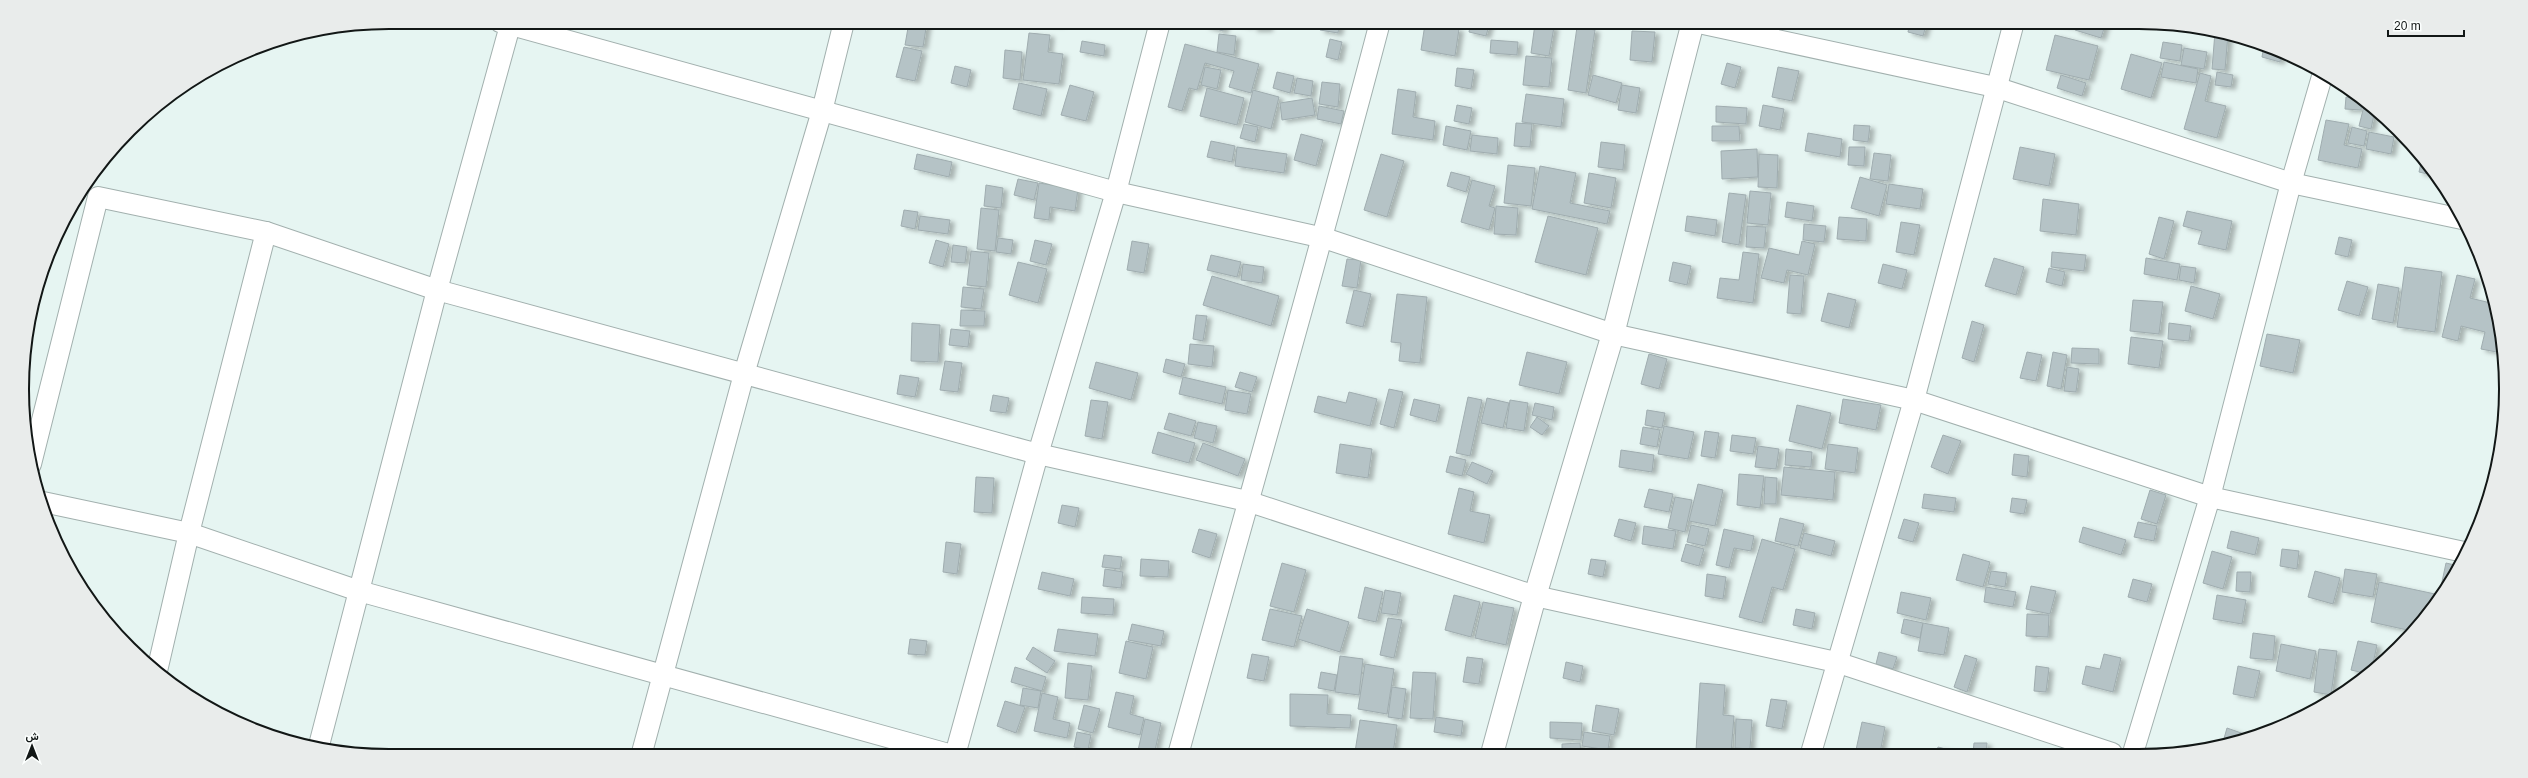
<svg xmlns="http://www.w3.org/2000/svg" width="2528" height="778" font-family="Arial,Vazirmatn,sans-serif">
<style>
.building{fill:#b5c3c6;stroke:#9facaf;filter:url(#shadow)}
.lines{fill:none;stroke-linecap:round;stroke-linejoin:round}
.street-casing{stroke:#a2b0ae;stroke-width:22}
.secondary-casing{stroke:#a2b0ae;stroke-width:24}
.street{stroke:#fff;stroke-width:20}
.secondary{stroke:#fff;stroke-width:22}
.rim{fill:none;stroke:#121716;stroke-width:2}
</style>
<defs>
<filter id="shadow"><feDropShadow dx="4.5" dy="2.5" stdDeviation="2" flood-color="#0004"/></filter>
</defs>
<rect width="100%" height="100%" fill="#e6f5f2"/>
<g class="building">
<polygon points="909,22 927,22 923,47 905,45"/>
<polygon points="1046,22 1060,22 1060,24 1046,23"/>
<polygon points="1206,22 1226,22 1223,31 1205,26"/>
<polygon points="1231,22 1250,22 1249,26"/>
<polygon points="1253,22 1269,22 1268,29 1253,29"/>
<polygon points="1321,22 1340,22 1338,33 1320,30"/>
<polygon points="1471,22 1490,22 1486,36 1469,32"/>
<polygon points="1910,22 1927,22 1923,36 1908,32"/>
<polygon points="2048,22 2077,22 2076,27"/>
<polygon points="2077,22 2106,22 2101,38 2075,30"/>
<polygon points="1425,24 1459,29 1455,56 1421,50"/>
<polygon points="1535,24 1554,27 1549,56 1531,53"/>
<polygon points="1577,27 1595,30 1586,93 1568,90"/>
<polygon points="1632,31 1655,32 1652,62 1630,60"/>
<polygon points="2215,32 2228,34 2225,70 2212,69"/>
<polygon points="1029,33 1050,35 1048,52 1063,54 1059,84 1023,80"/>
<polygon points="1219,34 1236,36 1234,55 1217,52"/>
<polygon points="2055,35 2098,46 2089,80 2046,70"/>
<polygon points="1330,39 1342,42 1338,60 1326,57"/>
<polygon points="1491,40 1518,42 1517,55 1490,53"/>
<polygon points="1082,41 1105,45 1104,56 1080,52"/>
<polygon points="2163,42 2182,45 2180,61 2160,58"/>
<polygon points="1185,44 1259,64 1251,93 1229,87 1234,71 1205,63 1197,90 1189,88 1182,111 1168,107"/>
<polygon points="2264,45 2282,51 2280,62 2262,57"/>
<polygon points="904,47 922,51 915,81 896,77"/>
<polygon points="2184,48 2207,52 2204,69 2181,65"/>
<polygon points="1005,50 1022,52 1020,80 1003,78"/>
<polygon points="2131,54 2162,63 2151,98 2121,89"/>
<polygon points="1526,56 1552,58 1549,87 1523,85"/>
<polygon points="2164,62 2198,69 2196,83 2161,77"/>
<polygon points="1727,63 1741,67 1735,88 1721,84"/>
<polygon points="955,66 971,70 967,87 951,83"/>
<polygon points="1205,67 1221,70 1217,89 1201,85"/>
<polygon points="1778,67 1799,71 1792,101 1772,97"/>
<polygon points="1457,68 1474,70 1471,89 1455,86"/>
<polygon points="1277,72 1294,76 1290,93 1273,88"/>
<polygon points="2217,72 2233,75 2231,87 2215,85"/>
<polygon points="2200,73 2211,76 2205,101 2226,106 2217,138 2184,129"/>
<polygon points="1593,75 1622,83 1616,103 1588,95"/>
<polygon points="2061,75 2086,83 2082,96 2057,88"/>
<polygon points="1297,78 1313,81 1311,96 1294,93"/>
<polygon points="1322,82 1340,84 1338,107 1319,104"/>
<polygon points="1019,83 1047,89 1041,116 1013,109"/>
<polygon points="1070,85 1094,92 1086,121 1061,115"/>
<polygon points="1622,85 1640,88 1636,113 1618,110"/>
<polygon points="1207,88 1244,98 1237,125 1200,116"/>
<polygon points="1398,89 1416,92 1413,117 1435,121 1433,140 1392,134"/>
<polygon points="1253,90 1279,97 1271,129 1245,122"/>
<polygon points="1526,94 1564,99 1561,127 1522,122"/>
<polygon points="2346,97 2362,100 2361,110 2345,109"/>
<polygon points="1312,98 1315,115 1282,120 1280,103"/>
<polygon points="2365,102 2375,110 2371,129 2359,126"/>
<polygon points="1457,105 1472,108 1469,124 1454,121"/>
<polygon points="1763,105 1784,109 1780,130 1759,126"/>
<polygon points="1319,106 1344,111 1341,124 1317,119"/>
<polygon points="1716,106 1747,108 1746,124 1716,122"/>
<polygon points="2326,120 2349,124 2344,145 2362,149 2358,168 2318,160"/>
<polygon points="1516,123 1532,124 1530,147 1514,146"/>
<polygon points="1244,124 1258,127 1255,142 1240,138"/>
<polygon points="1854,125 1870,126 1868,142 1853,140"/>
<polygon points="1446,126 1471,131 1467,150 1443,145"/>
<polygon points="1712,126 1739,126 1740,141 1712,141"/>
<polygon points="2352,127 2367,131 2364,146 2348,143"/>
<polygon points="2369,132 2394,137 2391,154 2366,149"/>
<polygon points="1808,133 1842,139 1840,157 1805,151"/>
<polygon points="1301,134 1323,140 1316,166 1294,160"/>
<polygon points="1472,135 1498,138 1497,154 1470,151"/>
<polygon points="1211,141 1235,146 1232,162 1207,157"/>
<polygon points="1601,142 1625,145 1623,170 1598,167"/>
<polygon points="1237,147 1287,154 1284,173 1235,166"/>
<polygon points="1849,147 1865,147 1864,166 1848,165"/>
<polygon points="2020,147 2055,154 2049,186 2013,179"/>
<polygon points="1757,149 1758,177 1722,179 1721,151"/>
<polygon points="1874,153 1891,155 1888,181 1870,179"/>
<polygon points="917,154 952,162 949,177 914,169"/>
<polygon points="1381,154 1404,161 1387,217 1364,210"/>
<polygon points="1759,154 1778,155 1777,188 1758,187"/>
<polygon points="2422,158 2436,175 2436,176 2419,172"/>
<polygon points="1508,165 1535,168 1531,206 1504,203"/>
<polygon points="1540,166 1576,173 1570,203 1610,211 1607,224 1532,209"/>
<polygon points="1451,172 1470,177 1466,192 1447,186"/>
<polygon points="1589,173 1616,178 1611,208 1584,203"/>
<polygon points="1860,177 1887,185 1879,216 1851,208"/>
<polygon points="1018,179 1038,183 1034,200 1014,195"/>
<polygon points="1472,180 1495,186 1489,206 1495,208 1489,230 1461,222"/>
<polygon points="1039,183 1078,189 1075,211 1050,207 1049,220 1034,218"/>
<polygon points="1889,184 1923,189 1920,209 1886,204"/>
<polygon points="986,185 1003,188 1001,208 984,206"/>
<polygon points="1750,191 1771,193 1768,225 1747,223"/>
<polygon points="1729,193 1746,195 1739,245 1722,242"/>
<polygon points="2043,199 2079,204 2076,235 2040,231"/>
<polygon points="1787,202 1814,206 1812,221 1785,217"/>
<polygon points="1496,206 1518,208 1516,235 1494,234"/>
<polygon points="981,208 999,210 995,251 977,249"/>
<polygon points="904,210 918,212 915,229 901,226"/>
<polygon points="2187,211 2232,221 2226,250 2198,244 2202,231 2183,226"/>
<polygon points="920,216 950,220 948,234 918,230"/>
<polygon points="1548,216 1598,228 1586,275 1535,262"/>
<polygon points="1687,216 1717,220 1715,236 1685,231"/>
<polygon points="1839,217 1867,219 1866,241 1837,239"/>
<polygon points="2159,217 2174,221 2164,259 2149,254"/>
<polygon points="1901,222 1920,225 1914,255 1896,252"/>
<polygon points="1804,224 1826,226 1824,242 1803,240"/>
<polygon points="1747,226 1766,227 1764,248 1746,247"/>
<polygon points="2339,237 2352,240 2348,257 2335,254"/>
<polygon points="998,238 1013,240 1011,254 996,252"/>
<polygon points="936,240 949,244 943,267 929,263"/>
<polygon points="1035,240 1052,244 1046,265 1030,261"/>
<polygon points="1132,241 1149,244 1144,273 1127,270"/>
<polygon points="1802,241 1815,244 1808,275 1787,270 1784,283 1761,278 1769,248 1799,255"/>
<polygon points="953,245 967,247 965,263 951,262"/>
<polygon points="971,251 989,253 986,287 967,285"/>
<polygon points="1743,252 1759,254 1753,303 1717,298 1720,278 1739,280"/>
<polygon points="2052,252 2086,255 2084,271 2051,267"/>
<polygon points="1211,255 1241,262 1237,277 1207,270"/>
<polygon points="1994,258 2024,267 2016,295 1985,286"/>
<polygon points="2146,258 2180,264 2177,280 2144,274"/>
<polygon points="1347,259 1361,260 1357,288 1342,286"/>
<polygon points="1018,262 1047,269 1038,303 1009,295"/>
<polygon points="1673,262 1691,266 1687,285 1669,281"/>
<polygon points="1243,264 1264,267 1262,283 1241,280"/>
<polygon points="1883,264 1907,270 1902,289 1878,283"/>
<polygon points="2181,266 2196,268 2194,283 2179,280"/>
<polygon points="2405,267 2442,272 2435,332 2397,327"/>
<polygon points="2049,268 2065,272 2062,286 2046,282"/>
<polygon points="1790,275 1804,276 1801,314 1787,313"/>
<polygon points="2457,275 2475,279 2470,298 2495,304 2499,318 2502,353 2481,349 2485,332 2461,326 2458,341 2442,337"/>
<polygon points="1212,276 1279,296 1271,326 1203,305"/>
<polygon points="2347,281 2368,287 2359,316 2338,310"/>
<polygon points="2378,284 2399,288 2393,323 2372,319"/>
<polygon points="2191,286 2220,294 2213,319 2185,311"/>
<polygon points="963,287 984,289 981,309 961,307"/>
<polygon points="1354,290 1371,294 1363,327 1346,323"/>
<polygon points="1828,293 1856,300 1849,328 1821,321"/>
<polygon points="1397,294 1427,297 1420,363 1399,361 1401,343 1391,342"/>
<polygon points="2133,300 2163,302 2159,334 2130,331"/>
<polygon points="961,310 985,311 984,326 960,326"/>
<polygon points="1196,315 1207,316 1203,341 1193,339"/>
<polygon points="1972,321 1984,325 1974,362 1962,358"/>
<polygon points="912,323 940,325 938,362 911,361"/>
<polygon points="2169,323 2191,326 2189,341 2168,339"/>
<polygon points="951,329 970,331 968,347 949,345"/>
<polygon points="2267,334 2300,340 2293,373 2260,366"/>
<polygon points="2131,337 2163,341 2159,368 2128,364"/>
<polygon points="1190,344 1214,346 1212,367 1188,364"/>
<polygon points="2072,348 2099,349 2099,364 2071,363"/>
<polygon points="1527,352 1567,362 1559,394 1519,385"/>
<polygon points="2027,352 2042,355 2036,381 2020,378"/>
<polygon points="2053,352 2067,355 2061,389 2047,386"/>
<polygon points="1649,354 1667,359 1659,389 1641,384"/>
<polygon points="1166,359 1185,364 1181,377 1163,372"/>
<polygon points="945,361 962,363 958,392 940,390"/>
<polygon points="1096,362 1138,373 1131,400 1089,388"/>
<polygon points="2067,367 2079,369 2076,392 2064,391"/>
<polygon points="1240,372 1257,377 1252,392 1235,387"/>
<polygon points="900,375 919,378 915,397 897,394"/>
<polygon points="1183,377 1226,387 1222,404 1179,394"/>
<polygon points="1389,389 1403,392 1394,428 1380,424"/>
<polygon points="1228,390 1251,394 1247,414 1225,410"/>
<polygon points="1349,392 1377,399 1370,426 1314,412 1318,396 1346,403"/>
<polygon points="993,395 1009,398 1006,413 990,411"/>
<polygon points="1468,397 1482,400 1470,456 1456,453"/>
<polygon points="1487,398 1509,403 1503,428 1481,423"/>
<polygon points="1414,399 1440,405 1436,422 1410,415"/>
<polygon points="1843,399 1881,405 1876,430 1839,423"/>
<polygon points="1091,400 1108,402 1102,439 1085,436"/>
<polygon points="1510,400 1528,403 1524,431 1506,428"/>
<polygon points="1535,403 1554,407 1552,420 1532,415"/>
<polygon points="1797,405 1831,413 1822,449 1789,441"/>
<polygon points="1647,410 1665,413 1662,428 1645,425"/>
<polygon points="1169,413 1196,421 1191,436 1164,429"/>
<polygon points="1537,417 1549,426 1542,435 1530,427"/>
<polygon points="1198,422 1217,426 1213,443 1194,438"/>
<polygon points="1664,426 1694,432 1688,459 1658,454"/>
<polygon points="1643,427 1660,430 1657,447 1640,444"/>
<polygon points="1705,431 1719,433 1715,458 1701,456"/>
<polygon points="1158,432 1195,443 1189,463 1152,453"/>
<polygon points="1732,435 1756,438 1753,454 1730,451"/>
<polygon points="1943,435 1961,441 1948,474 1931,467"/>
<polygon points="1203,443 1245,459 1238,476 1196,460"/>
<polygon points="1340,444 1372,449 1368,478 1336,473"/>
<polygon points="1828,444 1858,448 1855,473 1825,469"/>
<polygon points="1758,446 1779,449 1776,469 1755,467"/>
<polygon points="1786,449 1812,452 1811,467 1785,465"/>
<polygon points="1621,450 1654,455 1652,472 1619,467"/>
<polygon points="2014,454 2029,456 2027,477 2012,475"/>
<polygon points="1450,456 1466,460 1462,476 1446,472"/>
<polygon points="1472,462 1493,471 1487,484 1466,474"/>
<polygon points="1784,467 1835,472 1833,500 1781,495"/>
<polygon points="1739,474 1764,476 1760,508 1737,505"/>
<polygon points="976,477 994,478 992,513 974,512"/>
<polygon points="1765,477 1777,478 1776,504 1764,504"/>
<polygon points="1698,484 1723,490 1715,526 1689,521"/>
<polygon points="1459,488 1474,492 1470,511 1490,515 1484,543 1448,534"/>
<polygon points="1649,489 1673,494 1669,512 1644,507"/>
<polygon points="2150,490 2166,495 2157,524 2141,519"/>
<polygon points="1924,494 1956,498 1954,512 1922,508"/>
<polygon points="1675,497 1692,500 1685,532 1668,528"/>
<polygon points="2012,498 2027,500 2024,514 2010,512"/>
<polygon points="1062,505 1079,508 1075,527 1058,523"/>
<polygon points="1780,518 1804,524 1798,546 1775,541"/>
<polygon points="1619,519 1636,523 1631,541 1614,536"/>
<polygon points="1904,519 1919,523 1913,542 1898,538"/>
<polygon points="2138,522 2157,526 2154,541 2134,537"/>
<polygon points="1691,525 1709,529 1705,546 1687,542"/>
<polygon points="1644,526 1676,531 1673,549 1642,544"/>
<polygon points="2083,527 2126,540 2121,555 2079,542"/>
<polygon points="1199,529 1217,534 1210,558 1192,552"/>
<polygon points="1724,529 1754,536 1751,551 1734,548 1729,568 1716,565"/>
<polygon points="2231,531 2259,538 2255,555 2227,548"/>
<polygon points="1804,533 1835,541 1831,556 1800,548"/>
<polygon points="1762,539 1795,549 1783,590 1772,587 1762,623 1739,617"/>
<polygon points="946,542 961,544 957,574 943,572"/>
<polygon points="1686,544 1704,549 1699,566 1681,561"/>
<polygon points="2282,549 2299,551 2297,569 2280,566"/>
<polygon points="2212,551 2232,557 2223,589 2203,583"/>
<polygon points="1963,554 1990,562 1983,587 1956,580"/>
<polygon points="1104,555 1122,557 1120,569 1102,567"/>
<polygon points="1141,559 1169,561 1168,577 1140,576"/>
<polygon points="1591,559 1606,561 1603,577 1588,574"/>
<polygon points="1282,563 1306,570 1294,612 1270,606"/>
<polygon points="2446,563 2459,566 2439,596"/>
<polygon points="1105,569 1123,572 1121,588 1103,586"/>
<polygon points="2345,569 2377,574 2373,597 2342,592"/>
<polygon points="1991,571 2007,573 2005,587 1988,584"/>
<polygon points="2315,571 2340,578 2333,604 2308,597"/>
<polygon points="1042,572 1074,579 1070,596 1038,589"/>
<polygon points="2237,572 2251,572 2250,592 2236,591"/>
<polygon points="1707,574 1726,577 1723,599 1705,596"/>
<polygon points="2133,579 2152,584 2147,602 2128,597"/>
<polygon points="2379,582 2435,594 2432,604 2412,631 2371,622"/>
<polygon points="2031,586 2056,591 2050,614 2026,609"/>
<polygon points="1365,587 1383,592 1376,622 1358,618"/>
<polygon points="1986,587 2016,592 2013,607 1984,602"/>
<polygon points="1385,590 1401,593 1397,615 1381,613"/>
<polygon points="1901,592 1931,598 1926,620 1897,613"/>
<polygon points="1454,595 1480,602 1471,637 1445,630"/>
<polygon points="2217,595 2246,600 2242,624 2213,619"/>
<polygon points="1082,597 1114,599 1113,615 1081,613"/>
<polygon points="1483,602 1514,608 1506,645 1475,638"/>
<polygon points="1270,609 1302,616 1294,647 1262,640"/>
<polygon points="1307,609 1349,622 1340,652 1298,639"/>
<polygon points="1796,609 1815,613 1812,629 1793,625"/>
<polygon points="2027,614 2049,615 2048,637 2026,636"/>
<polygon points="1388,618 1402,620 1394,658 1380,655"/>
<polygon points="1904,619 1923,623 1920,638 1901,633"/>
<polygon points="1923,623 1949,628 1944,655 1918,651"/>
<polygon points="1132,624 1164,631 1161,646 1128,640"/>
<polygon points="1058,629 1098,634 1095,656 1054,651"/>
<polygon points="2253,633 2275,636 2273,660 2250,658"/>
<polygon points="910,639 927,641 925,655 908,654"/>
<polygon points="1126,641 1153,647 1146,679 1119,673"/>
<polygon points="2358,641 2377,645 2372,668 2364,673 2351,670"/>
<polygon points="2281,644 2316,651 2310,679 2276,671"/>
<polygon points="1033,647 1055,661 1047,673 1026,659"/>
<polygon points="2319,649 2337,651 2331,695 2314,692"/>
<polygon points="1879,652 1897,657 1893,669 1876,664"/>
<polygon points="1252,654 1269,657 1264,681 1247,678"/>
<polygon points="2104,654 2121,658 2113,692 2082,684 2086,666 2100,669"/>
<polygon points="1965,655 1977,659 1967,692 1954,687"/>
<polygon points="1340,656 1363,659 1359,695 1335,692"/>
<polygon points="1467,657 1483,659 1479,684 1463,682"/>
<polygon points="1566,662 1583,666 1580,682 1563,678"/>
<polygon points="1068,663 1092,666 1088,700 1065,698"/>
<polygon points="1365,664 1394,669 1387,714 1358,709"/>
<polygon points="2036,666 2049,668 2046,692 2034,691"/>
<polygon points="2238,666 2260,671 2254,698 2233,694"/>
<polygon points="1015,667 1046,677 1042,691 1011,682"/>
<polygon points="1321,672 1337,675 1334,691 1318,688"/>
<polygon points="1413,672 1436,673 1433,719 1410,718"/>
<polygon points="1700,683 1725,685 1723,715 1734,716 1731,753 1696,751"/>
<polygon points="1392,687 1406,689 1402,719 1388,717"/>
<polygon points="1023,688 1041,691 1038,708 1020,705"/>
<polygon points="1116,692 1134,696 1130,714 1144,718 1140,735 1108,727"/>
<polygon points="1042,693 1058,697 1053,719 1070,723 1067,738 1034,731"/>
<polygon points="1290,694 1328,695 1327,714 1351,715 1350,728 1290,726"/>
<polygon points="1771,699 1787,701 1782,729 1766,726"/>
<polygon points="1005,701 1025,707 1016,733 997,726"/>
<polygon points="1084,705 1100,709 1093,733 1078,729"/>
<polygon points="1596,705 1619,709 1614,735 1592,731"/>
<polygon points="1436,717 1463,721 1461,736 1434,732"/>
<polygon points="1145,719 1161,723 1154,755 1137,755"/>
<polygon points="1736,719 1752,720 1750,749 1735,748"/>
<polygon points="1360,720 1397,725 1393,754 1355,752"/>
<polygon points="1550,722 1582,723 1581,740 1550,738"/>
<polygon points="1862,722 1885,727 1880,753 1856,750"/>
<polygon points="2227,728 2247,735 2223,742"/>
<polygon points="1077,732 1091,735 1088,750 1074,747"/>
<polygon points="1584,732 1610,736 1608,750 1582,746"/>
<polygon points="1580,743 1581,754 1562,754 1562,744"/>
<polygon points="1974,743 1987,743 1986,753 1973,753"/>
<polygon points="1938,747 1954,751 1954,753 1936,753"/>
<polygon points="1582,750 1601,751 1601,754 1582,754"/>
<polygon points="1222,752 1239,754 1222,755"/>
</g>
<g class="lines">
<g class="street-casing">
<g id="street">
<polyline points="500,22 1116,192 1324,238 1613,334 1914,400 2210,497 2464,552"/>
<polyline points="1694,22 1995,87 2291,183 2462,219"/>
<polyline points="31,464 98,197 266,232 437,290 1038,454 1247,501 1535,596 1836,662 2112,753"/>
<polyline points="43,502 189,533 359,591 952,755"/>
<polyline points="157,671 189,533 266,232"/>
<polyline points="318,749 437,290 511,22"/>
<polyline points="1811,753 1914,400 2014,22"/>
<polyline points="2133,753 2210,497 2291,183 2323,73"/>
<polyline points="955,755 1038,454 1116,192 1160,22"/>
<path d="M 1178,755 C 1245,510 1316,267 1380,22"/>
<polyline points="641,756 744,374 822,111 844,22"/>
</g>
</g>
<g class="secondary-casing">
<polyline id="secondary" points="1492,754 1535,596 1613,334 1693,22"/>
</g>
<use href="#street" class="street"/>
<use href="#secondary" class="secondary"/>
</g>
<path d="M0 0H2528V778H0ZM389 29H2139A360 360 0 0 1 2499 389V389A360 360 0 0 1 2139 749H389A360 360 0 0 1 29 389V389A360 360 0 0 1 389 29Z" fill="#e9eceb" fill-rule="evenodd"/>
<path class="rim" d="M389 29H2139A360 360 0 0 1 2499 389V389A360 360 0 0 1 2139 749H389A360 360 0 0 1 29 389V389A360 360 0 0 1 389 29Z"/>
<g transform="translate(32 746)" stroke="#fcfffe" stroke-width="3" paint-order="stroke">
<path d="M0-3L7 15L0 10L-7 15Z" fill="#121716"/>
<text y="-6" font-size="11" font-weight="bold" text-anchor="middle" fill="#121716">ش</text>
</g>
<path d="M2388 30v6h76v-6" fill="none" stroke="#121716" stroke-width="2"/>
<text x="2394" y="30" font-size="12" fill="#121716" stroke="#fcfffe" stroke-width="3" paint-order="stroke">20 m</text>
</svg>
